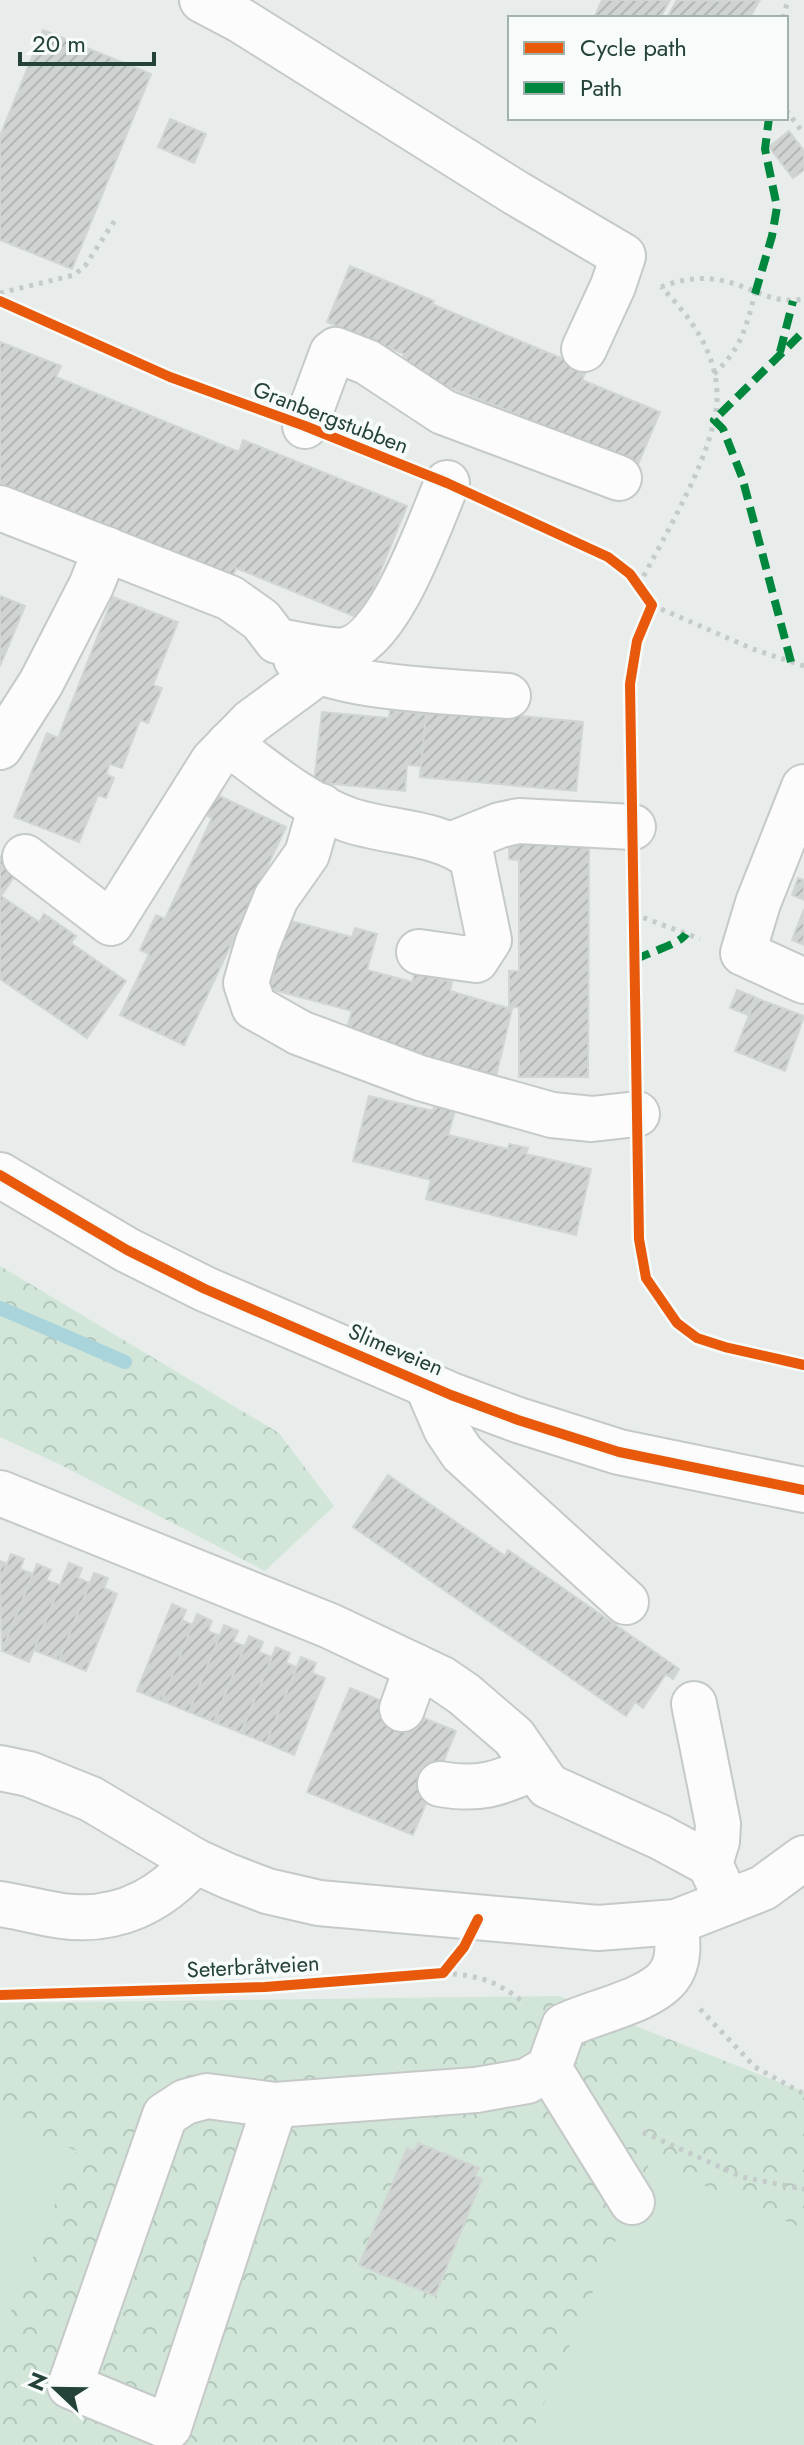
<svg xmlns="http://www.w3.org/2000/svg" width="804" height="2445" font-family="Jost,sans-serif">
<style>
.forest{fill:url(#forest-crowns)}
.garden{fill:#d1e6d8}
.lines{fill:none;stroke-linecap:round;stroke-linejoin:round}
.stream{stroke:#a9d4db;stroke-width:14}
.building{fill:url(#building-hatch);stroke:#d1d6d4;stroke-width:2}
.minor-casing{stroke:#c5cac8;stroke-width:48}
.path{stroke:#c3ccca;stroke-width:5;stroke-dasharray:4 6;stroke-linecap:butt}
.minor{stroke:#fcfcfc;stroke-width:44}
.quiet{stroke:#00873e;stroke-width:8;stroke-dasharray:16 8;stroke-linecap:butt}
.cycleway-casing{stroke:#f7fbf9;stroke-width:15}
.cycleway{stroke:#e8590c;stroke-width:10}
.labels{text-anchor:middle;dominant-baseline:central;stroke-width:8;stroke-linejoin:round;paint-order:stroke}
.street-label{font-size:22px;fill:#24423a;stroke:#f7fbf9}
</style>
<defs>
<pattern id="forest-crowns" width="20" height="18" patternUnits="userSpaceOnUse" patternTransform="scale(2)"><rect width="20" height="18" fill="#d1e6d8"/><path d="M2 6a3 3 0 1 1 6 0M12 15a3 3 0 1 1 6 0" fill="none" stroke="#b3c6ba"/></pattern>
<pattern id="building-hatch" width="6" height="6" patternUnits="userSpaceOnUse" patternTransform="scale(2)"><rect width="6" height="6" fill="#cfd4d2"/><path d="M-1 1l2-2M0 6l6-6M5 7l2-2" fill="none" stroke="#b2b7b5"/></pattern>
</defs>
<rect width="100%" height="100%" fill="#e8edeb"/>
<g class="forest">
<polygon points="0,1266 279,1433 334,1506 265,1571 59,1464 0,1437"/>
<polygon points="559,1996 804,2092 804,2445 0,2445 0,2003"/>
</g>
<g class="garden">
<polygon points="0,2119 77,2151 0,2337"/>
<polygon points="650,2162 804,2229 804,2445 526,2445"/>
</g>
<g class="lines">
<polyline class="stream" points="0,1308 125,1362"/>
</g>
<g class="building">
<polygon points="602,0 670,0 660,18 594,18"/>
<polygon points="677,0 727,1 760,0 751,15 757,18 667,18"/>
<polygon points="43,30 151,74 72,269 0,240 0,136"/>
<polygon points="170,119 206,134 194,163 158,147"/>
<polygon points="789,131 804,151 804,170 793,178 769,147"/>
<polygon points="350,266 434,301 432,304 587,369 582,380 660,412 636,469 552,435 554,430 545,426 542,435 520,426 523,417 452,388 448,396 399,366 404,354 327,322"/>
<polygon points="0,342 61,366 56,377 239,452 243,440 407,506 361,619 236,568 232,579 0,485"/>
<polygon points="0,596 25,606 0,666"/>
<polygon points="113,597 178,622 153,685 162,688 148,723 140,720 122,768 110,764 106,774 114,778 106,798 98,795 79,842 14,817 47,733 58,738"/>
<polygon points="426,707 583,722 576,791 420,777"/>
<polygon points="390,710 426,714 421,766 407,765 405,791 314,782 322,712 389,718"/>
<polygon points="213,793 286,827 184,1045 120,1015 149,954 140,950 156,915 165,919 212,818 204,814"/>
<polygon points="509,837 589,837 588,1077 519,1077 519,1007 509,1008 509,971 519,971 519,860 509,859"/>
<polygon points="5,851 23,864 1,896 39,922 44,914 76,936 71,943 126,981 87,1038 0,979 0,858"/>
<polygon points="798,878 804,880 804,900 792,895"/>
<polygon points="804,909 804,945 792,940"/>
<polygon points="287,920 352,937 355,928 377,934 367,970 412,982 415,973 452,982 450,991 512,1009 496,1076 344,1037 352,1011 270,989"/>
<polygon points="737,990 755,997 748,1015 730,1008"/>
<polygon points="756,998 804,1016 785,1071 735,1051"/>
<polygon points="369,1096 433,1111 434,1106 455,1111 448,1135 508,1149 509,1144 528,1148 526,1154 591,1169 576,1235 426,1199 431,1180 353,1161"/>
<polygon points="388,1475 505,1556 508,1550 679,1669 673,1679 666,1674 643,1708 635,1702 626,1716 353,1527"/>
<polygon points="11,1554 24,1559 20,1569 33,1574 2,1651 0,1580"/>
<polygon points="0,1561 7,1564 0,1580"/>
<polygon points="69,1563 82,1568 78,1578 90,1583 59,1660 33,1650"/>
<polygon points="37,1564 51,1570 46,1580 60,1585 29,1662 2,1651"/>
<polygon points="94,1573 108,1578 104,1588 117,1594 86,1671 59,1660"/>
<polygon points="172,1604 186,1610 182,1620 193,1625 162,1701 137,1691"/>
<polygon points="197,1614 212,1621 208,1631 220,1636 189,1712 162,1701"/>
<polygon points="224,1625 238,1631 233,1642 245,1646 214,1722 189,1712"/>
<polygon points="249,1636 263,1642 259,1652 272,1657 241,1733 214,1722"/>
<polygon points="276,1647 290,1653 286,1663 297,1667 266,1743 241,1733"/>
<polygon points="301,1657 316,1663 312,1673 325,1678 294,1755 266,1743"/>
<polygon points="350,1688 456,1731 413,1835 307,1792"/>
<polygon points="418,2143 479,2168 475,2176 482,2179 435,2296 359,2265 407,2148 415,2151"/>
</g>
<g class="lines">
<g class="minor-casing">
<g id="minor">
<polyline points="202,0 240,20 516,193 623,256 613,286 584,349"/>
<polyline points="305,426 332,353 336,350 367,362 443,412 619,478"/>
<path d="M 0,508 L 230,598 L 261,620 L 277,641 C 292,643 333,652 345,650 C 390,641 430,522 447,483"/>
<path d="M 296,659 C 329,689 461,692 508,696"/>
<path d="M 229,744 C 267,772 304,804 349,820 C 388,833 441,832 472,858 L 489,940 L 476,960 L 419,952"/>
<polyline points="0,747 41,683 91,586 106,549"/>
<polyline points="804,787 758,903 743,953 804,981"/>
<polyline points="321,806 307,854 276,898 257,945 246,983 254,1007 300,1033 420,1078 552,1115 592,1119 637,1114"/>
<polyline points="453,844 500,825 519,821 633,827"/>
<polyline points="25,857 111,923 213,761 251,722 320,671"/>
<polyline points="0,1175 127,1250 205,1289 451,1395 518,1420 619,1452 804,1490"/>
<polyline points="427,1385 446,1429 462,1453 626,1602"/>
<polyline points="0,1493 330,1626 442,1679 464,1694 514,1737 548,1786 660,1837 710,1864"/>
<polyline points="694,1704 718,1824 717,1841 710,1864 721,1888"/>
<polyline points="402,1709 417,1667"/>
<polyline points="0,1768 29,1774 91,1799 195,1861 228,1876 267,1891 319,1903 598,1928 676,1922 763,1888 804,1858"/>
<path d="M 440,1784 C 479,1791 498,1784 534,1768"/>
<path d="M 0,1904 C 21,1907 41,1913 62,1916 C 116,1923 160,1902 195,1861"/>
<polyline points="549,2068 632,2202"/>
<path d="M 275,2105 L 169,2427 L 70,2386 L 165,2115 L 185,2102 L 207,2096 L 275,2105 L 476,2090 L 527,2081 L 549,2068 L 564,2026 C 592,2012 651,2001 669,1976 C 681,1960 677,1939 676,1922"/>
</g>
</g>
<g class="path">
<polyline points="783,18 788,0"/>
<polyline points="786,110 804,134"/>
<path d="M 661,287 C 681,279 702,276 724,281 C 754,287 770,305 804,299"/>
<polyline points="0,293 74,275 85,266 117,217"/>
<path d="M 714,374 C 742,347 745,330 755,294"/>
<path d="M 639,585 C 664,536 719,447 717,393 C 716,351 689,315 661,287"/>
<polyline points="652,605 753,649 804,666"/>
<polyline points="634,914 700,939"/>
<path d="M 443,1973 C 481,1976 495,1980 526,2004"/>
<polyline points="700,2009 755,2067 804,2094"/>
<polyline points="643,2132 742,2177 804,2189"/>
</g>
<use href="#minor" class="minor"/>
<g class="quiet">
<polyline points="755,294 772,236 777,207 765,149 769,118"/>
<polyline points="780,352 793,301"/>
<polyline points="791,662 742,477 723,429 714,420 804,331"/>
<path d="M 635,960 C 649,952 680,944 686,934"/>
</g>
<g class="cycleway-casing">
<g id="cycleway">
<polyline points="0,301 170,377 305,426 447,483 608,557 630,574 652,605 637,641 630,684 639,1239 646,1278 677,1323 697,1338 725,1347 804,1365"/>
<polyline points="0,1175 127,1250 205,1289 451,1395 518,1420 619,1452 804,1490"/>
<polyline points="0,1995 265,1987 443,1973 464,1947 478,1919"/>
</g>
</g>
<use href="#cycleway" class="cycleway"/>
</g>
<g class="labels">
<g class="street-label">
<text transform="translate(331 417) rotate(21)">Granbergstubben</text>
<text transform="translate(396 1349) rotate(23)">Slimeveien</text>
<text transform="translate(253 1966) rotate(-3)">Seterbråtveien</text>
</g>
</g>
<rect x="508" y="16" width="280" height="104" fill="#f7fbf9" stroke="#a3b1ad" stroke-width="2"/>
<rect x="524" y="42" width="40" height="12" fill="#e8590c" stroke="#a3b1ad" stroke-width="2"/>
<text x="580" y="56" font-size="24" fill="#24423a">Cycle path</text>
<rect x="524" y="82" width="40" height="12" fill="#00873e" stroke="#a3b1ad" stroke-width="2"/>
<text x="580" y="96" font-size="24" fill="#24423a">Path</text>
<g transform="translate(56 2389) rotate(292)" stroke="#f7fbf9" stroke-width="6" paint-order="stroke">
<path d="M0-6L14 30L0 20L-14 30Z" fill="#24423a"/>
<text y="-12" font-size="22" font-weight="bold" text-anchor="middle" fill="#24423a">N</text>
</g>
<path d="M20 52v12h134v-12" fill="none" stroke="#24423a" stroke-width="4"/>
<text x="32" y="52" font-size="24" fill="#24423a" stroke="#f7fbf9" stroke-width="6" paint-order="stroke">20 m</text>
</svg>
